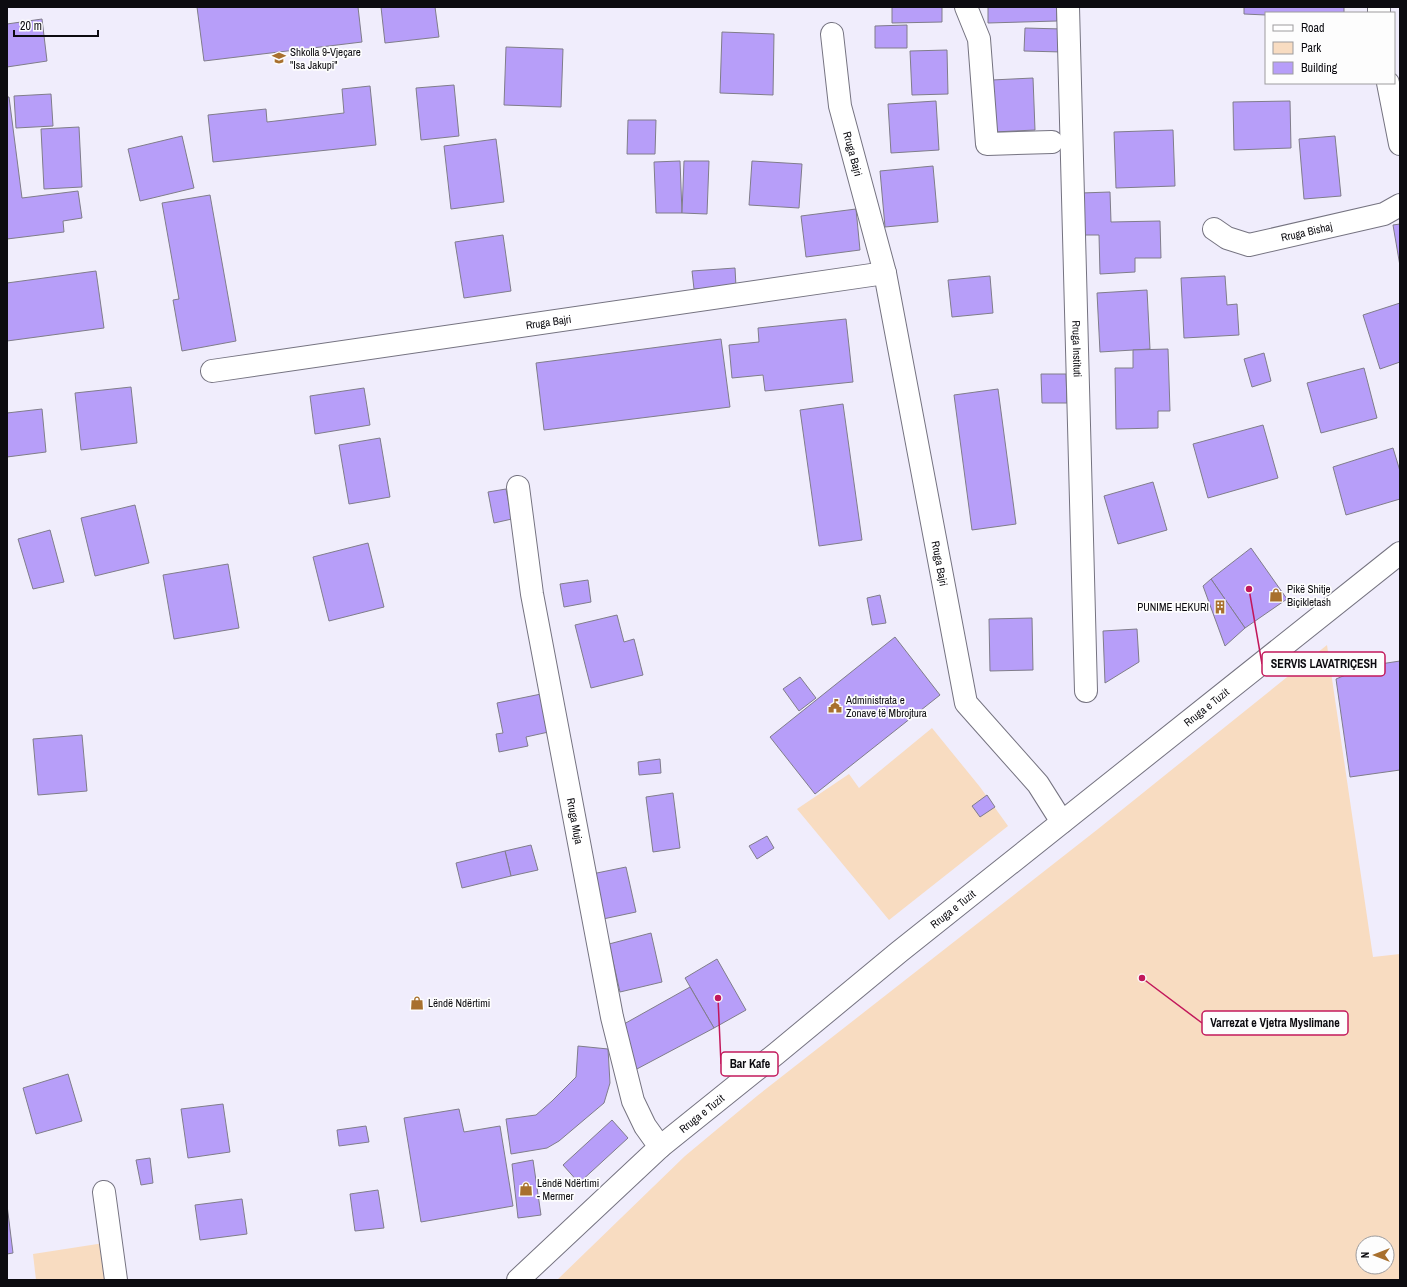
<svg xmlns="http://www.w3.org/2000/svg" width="1407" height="1287" font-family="'Archivo Narrow',sans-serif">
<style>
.green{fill:#f8dcc1;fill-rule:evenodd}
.building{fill:#b79ef9;stroke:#807d8a}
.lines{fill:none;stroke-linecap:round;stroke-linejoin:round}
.minor-casing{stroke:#757380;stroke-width:24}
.major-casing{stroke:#757380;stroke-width:24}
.minor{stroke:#fff;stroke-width:22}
.major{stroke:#fff;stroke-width:22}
.labels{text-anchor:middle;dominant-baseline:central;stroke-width:3.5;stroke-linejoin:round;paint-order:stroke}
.poi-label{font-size:11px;fill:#0c0b10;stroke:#fdfdfd;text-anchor:start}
.street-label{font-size:11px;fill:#0c0b10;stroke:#fdfdfd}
.leader{fill:none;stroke:#c2185b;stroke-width:1.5}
.callout-dot{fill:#c2185b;stroke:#fdfdfd;stroke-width:1.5}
.callout{fill:#fdfdfd;stroke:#c2185b;stroke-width:1.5}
.callout-label{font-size:12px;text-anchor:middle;font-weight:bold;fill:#0c0b10}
</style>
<rect width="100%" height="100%" fill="#f0edfc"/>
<g class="green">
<path d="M 1327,645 L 1373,957 L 1400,954 L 1400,1280 L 557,1280 L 685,1156 L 757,1096 L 1098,829 ZM 1363,1243 L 1387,1243 L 1387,1267 L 1363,1267 Z"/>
<polygon points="932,728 980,787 1008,826 889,920 797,809 849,774 859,788"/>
<polygon points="104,1243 109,1280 36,1280 33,1254"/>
</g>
<g class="building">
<polygon points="197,7 358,7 362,42 204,61"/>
<polygon points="381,7 435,7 439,37 385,43"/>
<polygon points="892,7 942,7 942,22 892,23"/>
<polygon points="988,7 1057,7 1057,21 988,23"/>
<polygon points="1244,7 1344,7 1344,13 1266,13 1266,15 1244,14"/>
<polygon points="42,19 47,61 7,67 7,24"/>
<polygon points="907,25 907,48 875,48 875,26"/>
<polygon points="1025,28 1062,29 1062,52 1024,51"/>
<polygon points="722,32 774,34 773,95 720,93"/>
<polygon points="506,47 563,49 561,107 504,105"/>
<polygon points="947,50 948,94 912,95 910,51"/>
<polygon points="1033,78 1035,130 994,132 992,80"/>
<polygon points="454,85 459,136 421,140 416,88"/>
<polygon points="370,86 376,145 213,162 208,115 266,109 267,122 344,113 342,89"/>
<polygon points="51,94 53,126 16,128 14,96"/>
<polygon points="7,97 9,97 22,198 78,191 82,218 63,221 64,232 7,239"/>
<polygon points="936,101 939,150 891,153 888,104"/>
<polygon points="1290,101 1291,148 1234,150 1233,102"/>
<polygon points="628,120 656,120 655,154 627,154"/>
<polygon points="79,127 82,187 44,189 41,129"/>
<polygon points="1173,130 1175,186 1116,188 1114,132"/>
<polygon points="182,136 194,188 140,201 128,149"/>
<polygon points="1335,136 1341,196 1304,199 1299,139"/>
<polygon points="496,139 504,202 451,209 444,146"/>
<polygon points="680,161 682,213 656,213 654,162"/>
<polygon points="684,161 709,161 707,214 682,213"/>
<polygon points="752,161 802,164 799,208 749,205"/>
<polygon points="933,166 938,222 885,227 880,171"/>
<polygon points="1110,192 1111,222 1160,221 1161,258 1135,258 1135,272 1100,274 1099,235 1082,235 1081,193"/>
<polygon points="210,195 236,341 182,351 173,300 179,299 162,203"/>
<polygon points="856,209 860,250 806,257 801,216"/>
<polygon points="1400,224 1400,266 1393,225"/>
<polygon points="503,235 511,291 464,298 455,242"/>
<polygon points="735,268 736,287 694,289 692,271"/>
<polygon points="96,271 104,328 7,341 7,283"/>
<polygon points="990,276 993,313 952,317 948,280"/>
<polygon points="1225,276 1227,305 1237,304 1239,335 1184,338 1181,278"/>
<polygon points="1147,290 1150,349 1100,352 1097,293"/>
<polygon points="1400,303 1400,362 1380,369 1363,315"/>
<polygon points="846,319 853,382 765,391 763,375 732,378 729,345 759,342 758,328"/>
<polygon points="721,339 730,407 544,430 536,363"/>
<polygon points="1168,349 1170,411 1158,411 1158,428 1116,429 1115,368 1133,368 1133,350"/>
<polygon points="1264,353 1271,381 1252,387 1244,359"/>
<polygon points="1364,368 1377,418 1321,433 1307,383"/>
<polygon points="1041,374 1066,374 1067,403 1042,403"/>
<polygon points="131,387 137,443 81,450 75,393"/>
<polygon points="364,388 370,425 315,434 310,396"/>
<polygon points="998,389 1016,524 972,530 954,395"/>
<polygon points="843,404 862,540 819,546 800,410"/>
<polygon points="42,409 46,452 7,457 7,413"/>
<polygon points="1263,425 1278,478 1208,498 1193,444"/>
<polygon points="380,438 390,497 349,504 339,445"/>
<polygon points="1393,448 1400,471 1400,499 1346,515 1333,467"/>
<polygon points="1153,482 1167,530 1118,544 1104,496"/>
<polygon points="506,489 512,519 494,523 488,492"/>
<polygon points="135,505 149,563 95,576 81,518"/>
<polygon points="50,530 64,582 33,589 18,539"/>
<polygon points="368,543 384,607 329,621 313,557"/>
<polygon points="1251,548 1287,599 1245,628 1211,579"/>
<polygon points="228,564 239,628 174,639 163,575"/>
<polygon points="1211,579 1245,628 1225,646 1203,586"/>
<polygon points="588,580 591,602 564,607 560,584"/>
<polygon points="880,595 886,623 872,625 867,598"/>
<polygon points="617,615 624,642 634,639 643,675 591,688 575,625"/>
<polygon points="1032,618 1033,670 990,671 989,619"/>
<polygon points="1137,629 1139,662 1105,683 1103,631"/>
<polygon points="895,637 940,695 815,794 770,737"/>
<polygon points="1400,661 1400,770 1350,777 1336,679 1367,666"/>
<polygon points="800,677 816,698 799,711 783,689"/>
<polygon points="546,693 553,731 526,737 528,746 499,752 496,734 503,733 497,703"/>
<polygon points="82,735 87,791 38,795 33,739"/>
<polygon points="660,759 661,773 639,775 638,762"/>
<polygon points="673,793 680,848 653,852 646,797"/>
<polygon points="987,795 995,807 980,817 972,806"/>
<polygon points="767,836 774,848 757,859 749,846"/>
<polygon points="531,845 538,870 511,876 505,851"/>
<polygon points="505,851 511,876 462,888 456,863"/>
<polygon points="626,867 636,912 603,919 592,874"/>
<polygon points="651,933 662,982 620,992 609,944"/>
<polygon points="717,959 746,1010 714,1028 685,978"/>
<polygon points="690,987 714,1028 635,1070 624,1024"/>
<polygon points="578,1046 608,1049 610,1083 604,1103 559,1141 547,1148 511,1154 506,1119 536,1115 552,1101 576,1077"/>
<polygon points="68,1074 82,1121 36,1134 23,1088"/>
<polygon points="223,1104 230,1152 188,1158 181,1109"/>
<polygon points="459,1109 464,1132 500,1126 513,1206 421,1222 404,1118"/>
<polygon points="612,1120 628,1138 579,1183 563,1165"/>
<polygon points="366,1126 369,1142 339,1146 337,1130"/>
<polygon points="150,1158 153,1183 141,1185 136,1160"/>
<polygon points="533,1160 541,1215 518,1218 512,1164"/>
<polygon points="378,1190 384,1228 355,1231 350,1194"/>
<polygon points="242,1199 247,1234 200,1240 195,1205"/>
<polygon points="7,1205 13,1253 7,1254"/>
</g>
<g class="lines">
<g class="minor-casing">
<g id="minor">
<polyline points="966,7 979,39 987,144 1052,142"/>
<path id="s1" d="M 1068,7 L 1086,691"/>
<polyline points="1379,7 1379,13"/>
<path id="s2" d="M 832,34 L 840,106 L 885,273 L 966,703 L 1038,784 L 1062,822"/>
<polyline points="1388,83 1400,144"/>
<path id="s3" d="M 1214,229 L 1227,238 L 1249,245 L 1384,214 L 1400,205"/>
<path id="s4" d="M 212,371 L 885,273"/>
<path id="s5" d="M 518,487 L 532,594 L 612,1017 L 633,1101 L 645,1126 L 660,1147"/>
<polyline points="104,1192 116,1280"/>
</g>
</g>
<g class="major-casing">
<g id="major">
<path id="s6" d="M 518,1280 L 660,1147 L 777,1053 L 899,952 L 1400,553"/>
</g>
</g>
<use href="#minor" class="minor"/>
<use href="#major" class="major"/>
</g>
<defs>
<g id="school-bare" transform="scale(1.08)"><path d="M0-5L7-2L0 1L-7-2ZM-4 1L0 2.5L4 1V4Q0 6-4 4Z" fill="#a8702e" stroke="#fdfdfd" stroke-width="2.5" paint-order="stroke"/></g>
<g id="shop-bare" transform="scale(1.08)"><path d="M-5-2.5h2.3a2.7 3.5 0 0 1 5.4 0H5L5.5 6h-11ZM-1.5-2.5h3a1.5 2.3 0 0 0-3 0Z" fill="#a8702e" stroke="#fdfdfd" stroke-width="2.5" paint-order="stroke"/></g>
<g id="building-bare" transform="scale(1.08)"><path d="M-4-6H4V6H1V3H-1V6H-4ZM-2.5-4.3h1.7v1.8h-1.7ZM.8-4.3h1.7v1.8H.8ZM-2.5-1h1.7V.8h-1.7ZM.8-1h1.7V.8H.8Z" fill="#a8702e" stroke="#fdfdfd" stroke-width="2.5" paint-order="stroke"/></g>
<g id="civic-bare" transform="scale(1.08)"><path d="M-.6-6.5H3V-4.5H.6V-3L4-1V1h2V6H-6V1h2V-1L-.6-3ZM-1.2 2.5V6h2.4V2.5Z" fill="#a8702e" stroke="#fdfdfd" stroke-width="2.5" paint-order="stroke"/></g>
</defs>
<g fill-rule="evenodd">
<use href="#school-bare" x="279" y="58"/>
<use href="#shop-bare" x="1276" y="595"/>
<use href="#building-bare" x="1220" y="607"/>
<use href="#civic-bare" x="835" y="706"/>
<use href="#shop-bare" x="417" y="1003"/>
<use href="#shop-bare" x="526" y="1189"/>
</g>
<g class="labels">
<g class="poi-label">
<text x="290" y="52">Shkolla 9-Vjeçare<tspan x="290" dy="13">"Isa Jakupi"</tspan></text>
<text x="1287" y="589">Pikë Shitje<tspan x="1287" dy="13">Biçikletash</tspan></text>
<text x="1209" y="607" text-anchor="end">PUNIME HEKURI</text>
<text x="846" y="700">Administrata e<tspan x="846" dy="13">Zonave të Mbrojtura</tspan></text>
<text x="428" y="1003">Lëndë Ndërtimi</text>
<text x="537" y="1183">Lëndë Ndërtimi<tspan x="537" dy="13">- Mermer</tspan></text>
</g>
<g class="street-label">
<text stroke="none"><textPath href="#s2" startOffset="122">Rruga Bajri</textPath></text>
<text stroke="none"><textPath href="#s3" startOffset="98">Rruga Bishaj</textPath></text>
<text stroke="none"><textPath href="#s4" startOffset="340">Rruga Bajri</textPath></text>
<text stroke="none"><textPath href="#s1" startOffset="342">Rruga Instituti</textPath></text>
<text stroke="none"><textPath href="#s2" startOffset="541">Rruga Bajri</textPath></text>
<text stroke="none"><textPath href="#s6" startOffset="896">Rruga e Tuzit</textPath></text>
<text stroke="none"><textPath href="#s5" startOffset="339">Rruga Muja</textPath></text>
<text stroke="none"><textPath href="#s6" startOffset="572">Rruga e Tuzit</textPath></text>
<text stroke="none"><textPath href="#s6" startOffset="248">Rruga e Tuzit</textPath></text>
</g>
</g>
<path class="leader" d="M1249 589L1262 664M1142 978L1202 1023M718 998L721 1064"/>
<g class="callout-dot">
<circle cx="1249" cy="589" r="4"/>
<circle cx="1142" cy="978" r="4"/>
<circle cx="718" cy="998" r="4"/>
</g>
<g class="callout">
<rect x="1262" y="652" width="123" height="24" rx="4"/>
<rect x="1202" y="1011" width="146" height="24" rx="4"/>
<rect x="721" y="1052" width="57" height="24" rx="4"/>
</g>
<g class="callout-label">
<text x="1324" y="668">SERVIS LAVATRIÇESH</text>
<text x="1275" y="1027">Varrezat e Vjetra Myslimane</text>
<text x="750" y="1068">Bar Kafe</text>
</g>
<rect width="1407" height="1287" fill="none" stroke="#0c0b10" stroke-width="16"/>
<rect x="1265" y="12" width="130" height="72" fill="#fdfdfd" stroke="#9d9c9e"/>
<rect x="1273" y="25" width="20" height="6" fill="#ffffff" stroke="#9d9c9e"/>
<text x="1301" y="32" font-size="12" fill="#0c0b10">Road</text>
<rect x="1273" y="42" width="20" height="12" fill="#f8dcc1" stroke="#9d9c9e"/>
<text x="1301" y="52" font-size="12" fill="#0c0b10">Park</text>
<rect x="1273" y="62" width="20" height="12" fill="#b79ef9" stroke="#9d9c9e"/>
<text x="1301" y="72" font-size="12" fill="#0c0b10">Building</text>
<g transform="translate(1375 1255) rotate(270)"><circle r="19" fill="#fdfdfd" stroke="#9d9c9e"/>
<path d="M0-3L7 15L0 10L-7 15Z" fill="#a8702e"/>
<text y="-6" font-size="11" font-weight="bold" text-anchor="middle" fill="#0c0b10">N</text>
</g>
<path d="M14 30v6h84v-6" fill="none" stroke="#0c0b10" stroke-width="2"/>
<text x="20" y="30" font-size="12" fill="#0c0b10" stroke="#fdfdfd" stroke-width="3" paint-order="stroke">20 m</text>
</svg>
